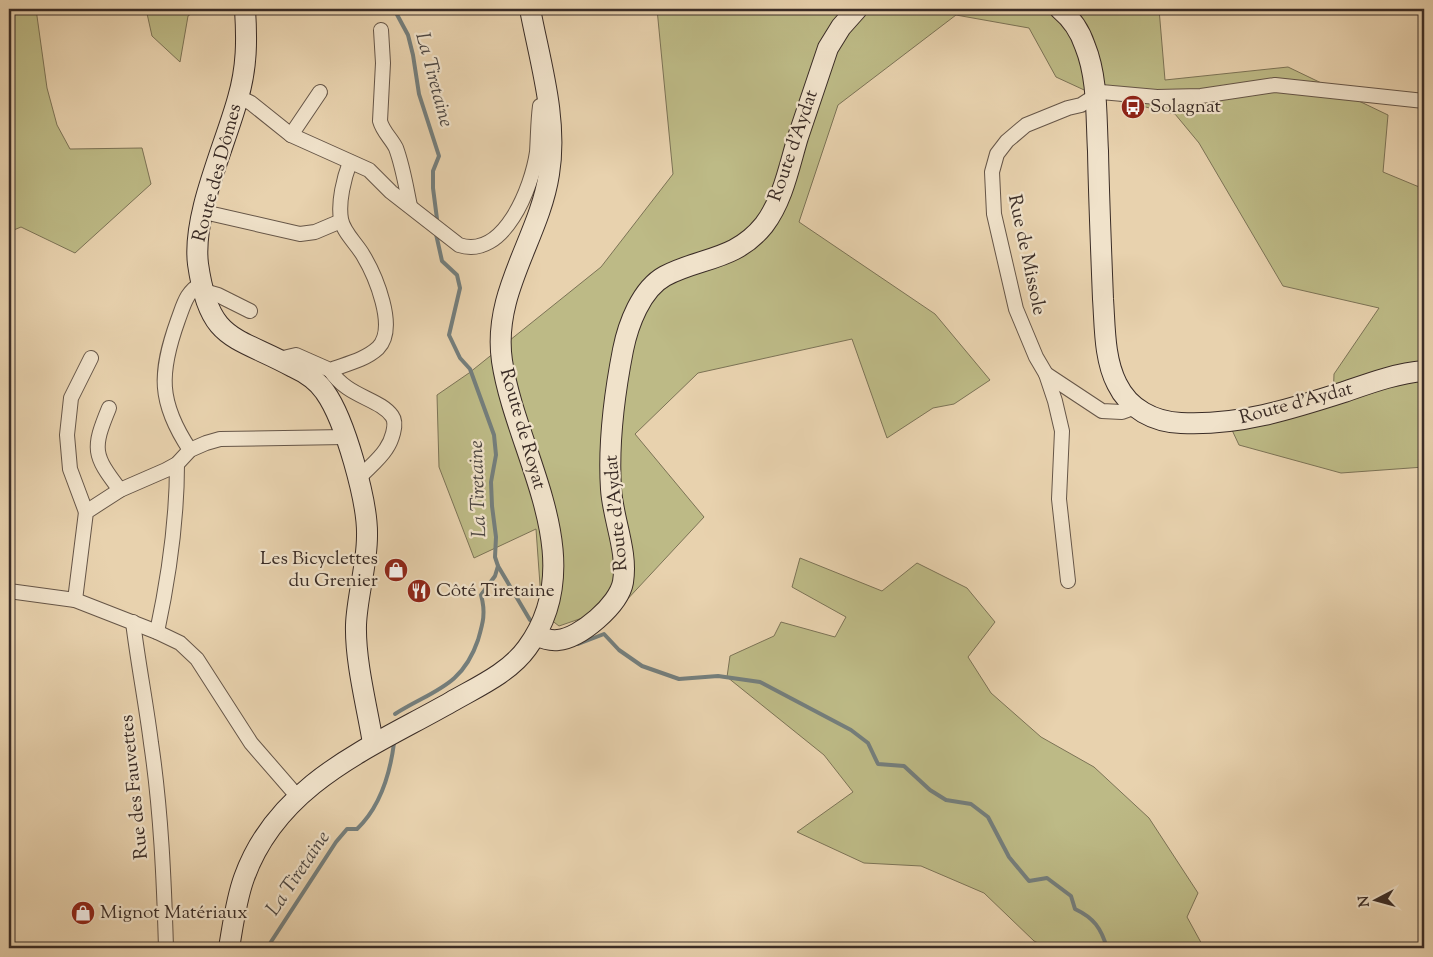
<svg xmlns="http://www.w3.org/2000/svg" width="1433" height="957" font-family="'Sorts Mill Goudy',serif">
<style>
.green{fill:#bdba86;stroke:#7c7356}
.lines{fill:none;stroke-linecap:round;stroke-linejoin:round}
.stream{stroke:#747e7c;stroke-width:4}
.street-casing{stroke:#665648;stroke-width:16}
.secondary-casing{stroke:#3a2c26;stroke-width:22}
.street{stroke:#f0e2ca;stroke-width:14}
.secondary{stroke:#f0e2ca;stroke-width:20}
.labels{text-anchor:middle;dominant-baseline:central;stroke-width:4.5;stroke-linejoin:round;paint-order:stroke}
.poi-label{font-size:19px;fill:#3a2c26;stroke:#f0e2ca;text-anchor:start}
.street-label{font-size:19px;fill:#3a2c26;stroke:#f0e2ca}
.water-label{font-size:20px;font-style:italic;fill:#4d4743;stroke:#f0e2ca}
</style>
<rect width="100%" height="100%" fill="#e8d2ae"/>
<filter id="stains"><feTurbulence type="fractalNoise" baseFrequency=".004" numOctaves="4"/><feColorMatrix values="0 0 0 0 .2 0 0 0 0 .09 0 0 0 0 .02 0 0 0 .5 -.17"/></filter>
<radialGradient id="worn" r=".72"><stop offset=".6" stop-color="#630" stop-opacity="0"/><stop offset="1" stop-color="#630" stop-opacity=".3"/></radialGradient>
<g class="green">
<polygon points="9,9 36,9 47,88 57,125 70,149 142,148 151,184 75,253 21,227 9,232"/>
<polygon points="146,9 198,9 188,16 180,62 152,36"/>
<polygon points="657,9 1159,9 1165,80 1288,67 1388,115 1383,172 1424,189 1424,467 1341,473 1239,445 1232,430 1333,402 1334,374 1379,308 1283,286 1199,143 1175,114 1095,95 1056,77 1029,28 956,15 838,105 799,222 935,314 990,380 954,404 933,408 887,438 852,339 698,373 635,434 704,517 623,604 559,626 542,613 536,529 474,558 439,467 437,395 469,373 601,267 673,174"/>
<polygon points="800,558 882,591 917,563 967,588 995,622 968,657 991,693 1041,737 1094,767 1149,818 1198,893 1187,917 1204,948 1048,948 1034,941 984,893 921,866 864,863 797,832 853,792 824,755 727,677 730,656 774,636 781,622 835,637 846,617 792,587"/>
</g>
<g class="lines">
<g class="stream">
<polyline points="394,9 408,35 413,55 419,94 439,156 433,171 433,188 437,219"/>
<polyline points="436,234 442,261 457,275 460,288 449,335 460,358 470,369 494,435 496,455 491,482 492,506 496,537 495,557 498,566 530,620"/>
<path d="M 578,644 L 604,634 L 619,650 L 642,666 L 679,679 L 718,676 L 760,682 L 851,730 L 868,743 L 878,764 L 904,766 L 930,790 L 946,800 L 971,804 L 988,817 L 1009,857 L 1029,881 L 1047,878 L 1071,896 L 1075,909 C 1094,918 1101,928 1107,948"/>
<path d="M 395,714 C 433,690 462,687 478,640 C 483,623 486,613 481,595 L 495,576 L 498,566"/>
<path d="M 267,948 L 336,842 L 347,829 L 357,829 C 380,807 390,774 394,743"/>
</g>
<g class="street-casing">
<g id="street">
<path d="M 381,30 L 383,63 L 380,121 C 383,132 391,138 396,148 C 403,167 406,187 410,206"/>
<path d="M 239,97 L 251,103 L 291,135 L 369,170 L 391,192 L 459,245 C 504,260 532,187 537,152 C 538,137 538,121 540,106 L 548,102"/>
<polyline points="291,135 320,92"/>
<polyline points="204,212 300,234 315,232 341,221"/>
<polyline points="204,291 218,295 250,311"/>
<path d="M 279,359 L 296,355 L 330,370 C 346,364 365,360 378,348 C 398,328 375,275 363,255 C 356,243 343,232 341,219 C 338,202 344,178 350,162"/>
<path d="M 330,370 C 347,397 379,398 392,416 C 398,424 391,442 386,449 C 379,460 367,469 359,478"/>
<polyline points="1046,374 1055,401 1062,431 1059,499 1068,581"/>
<polyline points="1136,407 1122,412 1102,411 1046,374 1036,357 1016,309 994,214 992,172 997,154 1007,141 1026,125 1068,108 1081,105 1101,92 1157,97 1201,96 1275,85 1424,101"/>
<path d="M 109,408 C 92,449 93,455 120,490"/>
<path d="M 190,450 C 158,402 159,373 178,320 C 184,304 186,292 202,283"/>
<polyline points="86,512 70,469 67,435 71,398 91,358"/>
<polyline points="9,591 75,600 157,632 180,643 197,659 251,743 297,796"/>
<polyline points="75,600 86,512 120,490 166,470 177,464 190,450 206,443 220,439 345,437"/>
<path d="M 133,622 C 138,663 146,703 151,743 C 161,810 164,880 166,948"/>
<path d="M 157,632 C 169,576 177,521 177,464"/>
</g>
</g>
<g class="secondary-casing">
<g id="secondary">
<path d="M 245,9 C 247,40 247,67 238,98 C 225,146 192,215 198,264 C 209,342 234,335 293,367 C 306,373 317,380 325,392 C 345,420 368,502 367,536 C 367,566 357,596 356,625 C 355,661 367,707 373,743"/>
<path d="M 1060,9 C 1072,19 1080,31 1085,46 C 1098,78 1096,117 1098,151 C 1099,200 1101,249 1103,299 C 1105,326 1104,359 1117,384 C 1129,409 1154,422 1181,423 C 1238,426 1291,409 1344,392 C 1370,383 1397,373 1424,371"/>
<path d="M 536,635 C 542,638 550,641 558,640 C 580,638 619,605 623,582 C 628,551 613,520 611,489 C 608,442 614,396 623,350 C 628,325 641,289 665,276 C 701,257 735,261 764,225 C 783,200 789,167 798,137 C 808,107 818,77 828,48 L 841,27 L 857,9"/>
<path d="M 229,948 C 233,925 236,900 244,878 C 278,783 370,748 451,702 C 477,687 509,673 527,648 C 593,559 516,454 502,361 C 492,292 539,239 549,174 C 558,119 540,62 530,9"/>
</g>
</g>
<use href="#street" class="street"/>
<use href="#secondary" class="secondary"/>
</g>
<defs>
<g id="bus-disc" transform="scale(1.25)"><circle r="9.5" fill="#8f2418" stroke="#f0e2ca"/><path d="M-5-6H5V4H4V6H2V4H-2V6H-4V4H-5ZM-3.5-4V0h7V-4ZM-3.5 1.2v1.5H-2V1.2ZM2 1.2v1.5H3.5V1.2Z" fill="#fff"/></g>
<g id="shop-disc" transform="scale(1.25)"><circle r="9.5" fill="#8f2418" stroke="#f0e2ca"/><path d="M-5-2.5h2.3a2.7 3.5 0 0 1 5.4 0H5L5.5 6h-11ZM-1.5-2.5h3a1.5 2.3 0 0 0-3 0Z" fill="#fff"/></g>
<g id="restaurant-disc" transform="scale(1.25)"><circle r="9.5" fill="#8f2418" stroke="#f0e2ca"/><path d="M-5-6h1v4h1v-4h1v4h1v-4h1v5L-1.5 .5V6h-2V.5L-5-1ZM5-6V6H3V1.5H1.5Q1.5-4 5-6Z" fill="#fff"/></g>
</defs>
<g fill-rule="evenodd">
<use href="#bus-disc" x="1133" y="107"/>
<use href="#shop-disc" x="396" y="570"/>
<use href="#restaurant-disc" x="419" y="591"/>
<use href="#shop-disc" x="83" y="913"/>
</g>
<g class="labels">
<g class="poi-label">
<text x="1150" y="107">Solagnat</text>
<text x="378" y="559" text-anchor="end">Les Bicyclettes<tspan x="378" dy="22">du Grenier</tspan></text>
<text x="436" y="591">Côté Tiretaine</text>
<text x="100" y="913">Mignot Matériaux</text>
</g>
<g class="street-label">
<text transform="translate(794 146) rotate(-71)">Route d'Aydat</text>
<text transform="translate(218 173) rotate(-75)">Route des Dômes</text>
<text transform="translate(1026 255) rotate(78)">Rue de Missole</text>
<text transform="translate(1296 404) rotate(-15)">Route d'Aydat</text>
<text transform="translate(522 429) rotate(74)">Route de Royat</text>
<text transform="translate(617 513) rotate(-95)">Route d'Aydat</text>
<text transform="translate(135 787) rotate(-96)">Rue des Fauvettes</text>
</g>
<g class="water-label">
<text transform="translate(433 80) rotate(75)">La Tiretaine</text>
<text transform="translate(479 489) rotate(-92)">La Tiretaine</text>
<text transform="translate(299 874) rotate(-56)">La Tiretaine</text>
</g>
</g>
<rect width="1433" height="957" fill="none" stroke="#e8d2ae" stroke-width="30"/>
<rect x="10" y="10" width="1413" height="937" fill="none" stroke="#3a2c26" stroke-width="2.5"/>
<rect x="15" y="15" width="1403" height="927" fill="none" stroke="#3a2c26"/>
<g transform="translate(1376 900) rotate(264)" stroke="#f0e2ca" stroke-width="4" paint-order="stroke">
<path d="M0-4L9 19L0 12L-9 19Z" fill="#3a2c26"/>
<text y="-8" font-size="14" font-weight="bold" text-anchor="middle" fill="#3a2c26">N</text>
</g>
<rect width="100%" height="100%" filter="url(#stains)"/>
<rect width="100%" height="100%" fill="url(#worn)"/>
</svg>
